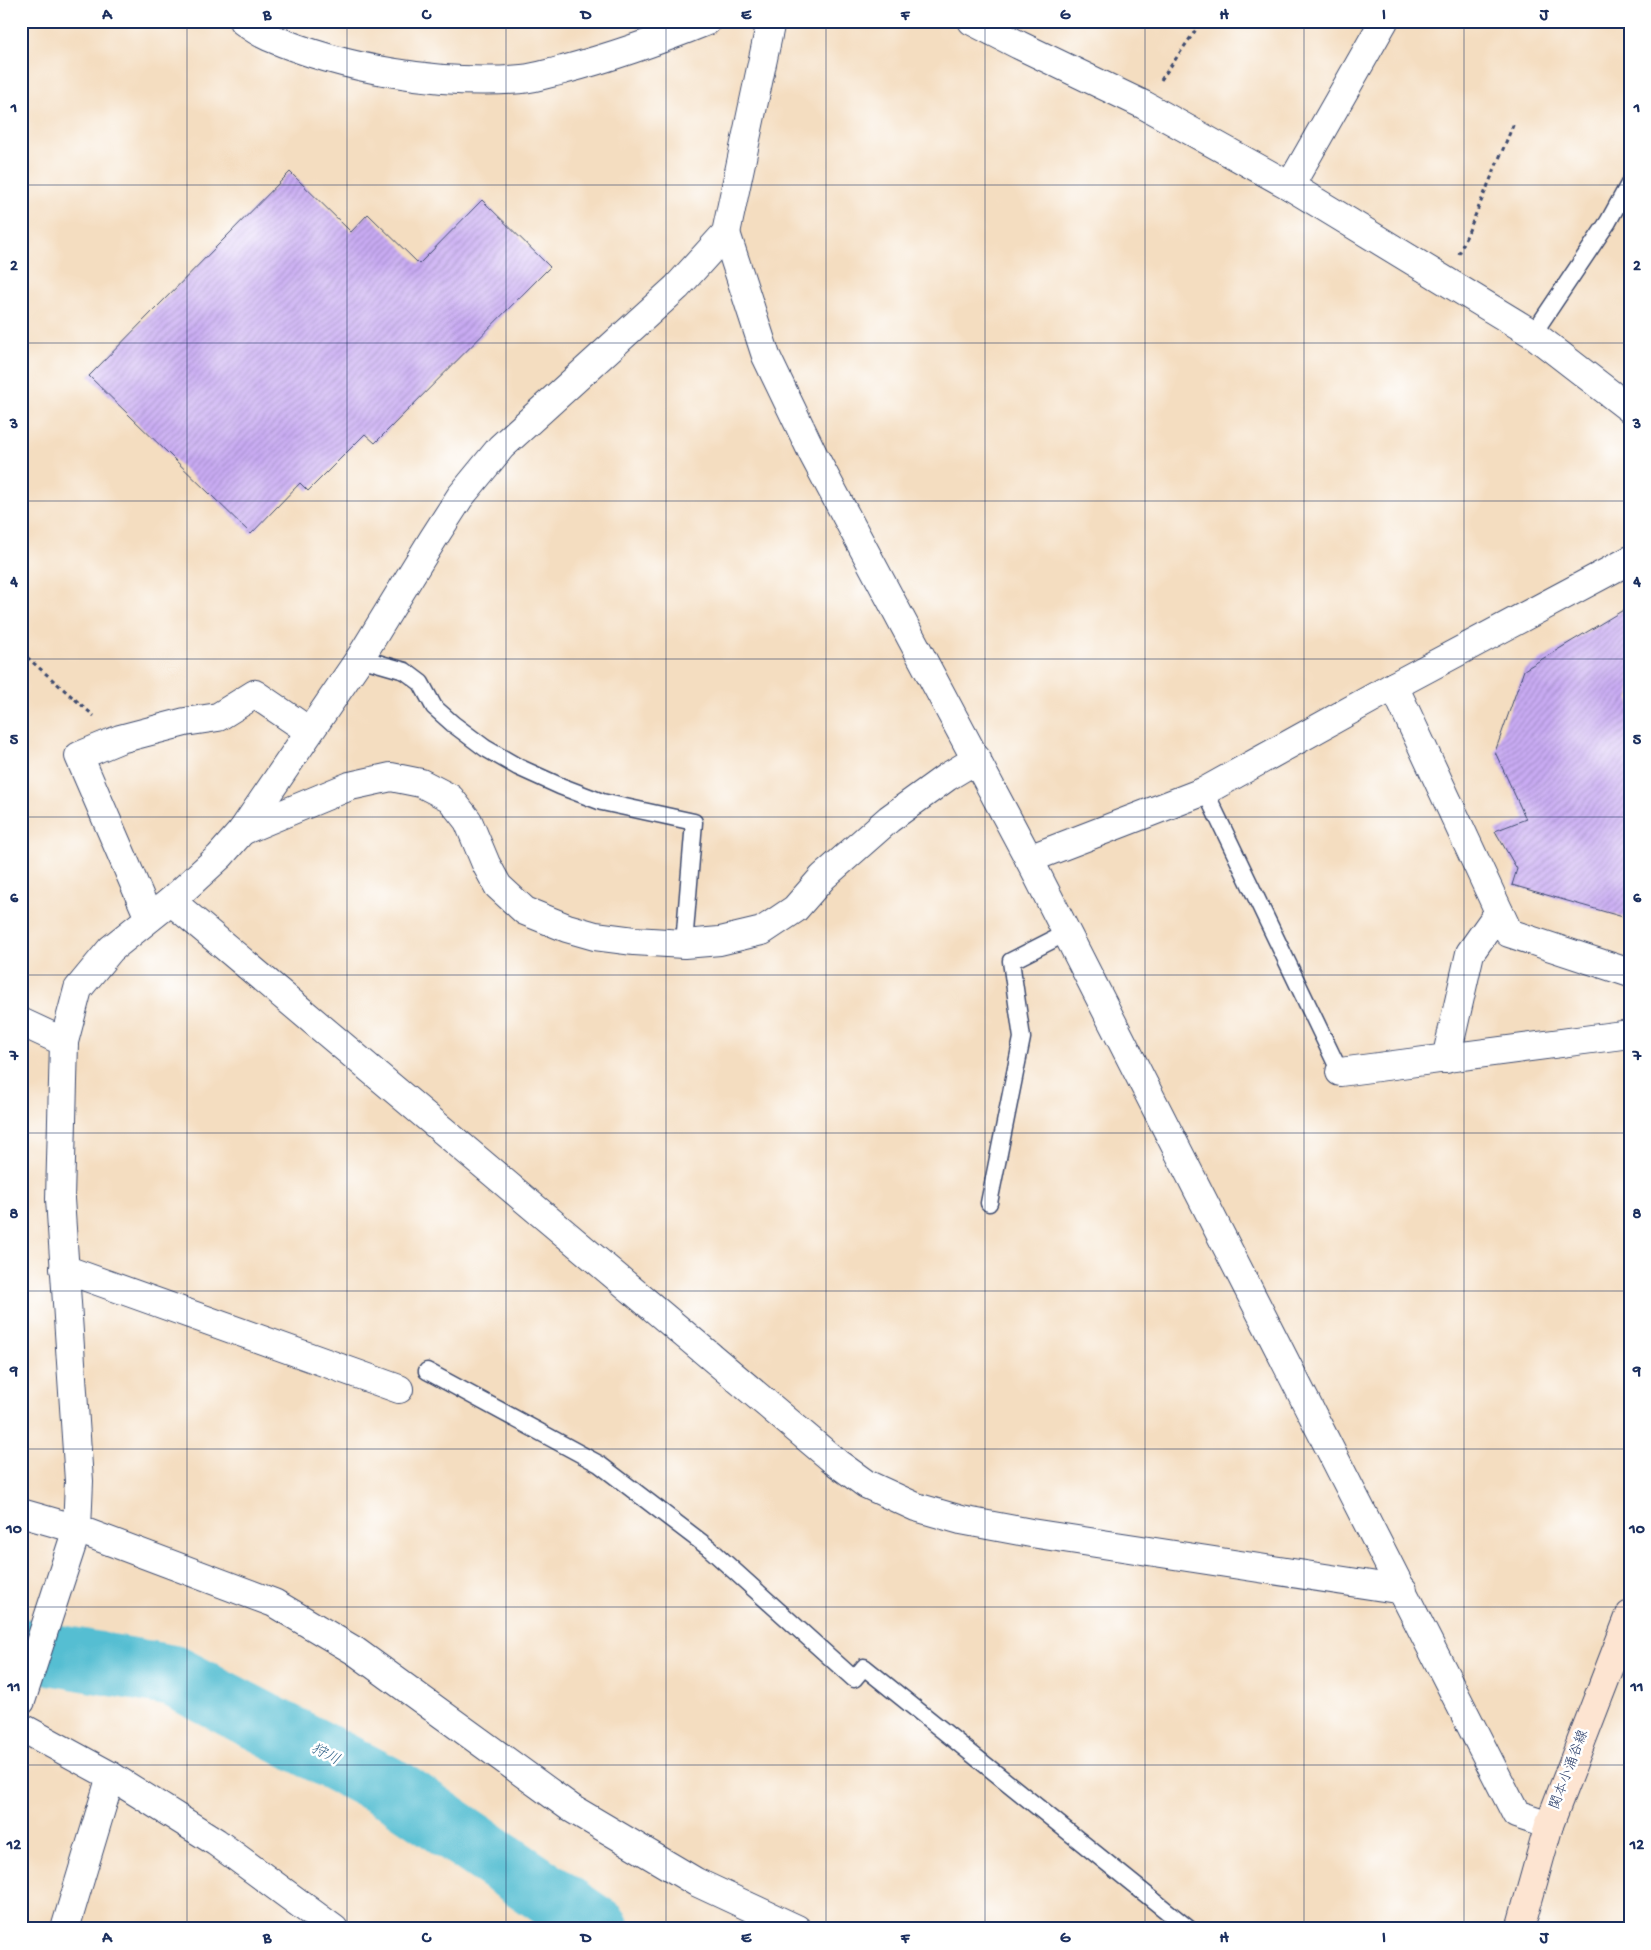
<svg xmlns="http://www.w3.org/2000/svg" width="1651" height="1950" font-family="'Gochi Hand','Klee One',sans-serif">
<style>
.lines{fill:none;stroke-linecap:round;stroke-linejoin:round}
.river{stroke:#55bed2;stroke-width:62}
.building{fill:url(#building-hatch)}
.service-casing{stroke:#3c496d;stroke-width:19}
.minor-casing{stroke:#3c496d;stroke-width:30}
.tertiary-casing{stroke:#3c496d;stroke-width:30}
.secondary-casing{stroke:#3c496d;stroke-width:30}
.path{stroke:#3c496d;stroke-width:3;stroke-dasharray:4 4;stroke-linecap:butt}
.service{stroke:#fff;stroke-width:16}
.minor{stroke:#fff;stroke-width:28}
.tertiary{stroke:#fff;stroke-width:28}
.secondary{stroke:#fde4d1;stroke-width:28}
.grid{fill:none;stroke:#1b2f5e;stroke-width:1;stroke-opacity:0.55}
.labels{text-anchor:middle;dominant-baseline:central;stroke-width:5;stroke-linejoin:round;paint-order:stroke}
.street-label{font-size:14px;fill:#1b2f5e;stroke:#fff}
.water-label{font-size:15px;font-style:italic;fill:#2f6187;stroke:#fff}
.neatline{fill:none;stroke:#1b2f5e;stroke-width:2}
.grid-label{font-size:16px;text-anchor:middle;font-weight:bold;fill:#1b2f5e}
</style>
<defs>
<pattern id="building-hatch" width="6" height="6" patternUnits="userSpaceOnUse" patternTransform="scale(1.25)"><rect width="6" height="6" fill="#c9abf3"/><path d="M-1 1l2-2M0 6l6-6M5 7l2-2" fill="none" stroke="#a28cc8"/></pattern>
</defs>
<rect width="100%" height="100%" fill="#fff"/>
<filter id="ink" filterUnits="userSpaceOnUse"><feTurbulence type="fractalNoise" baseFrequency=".02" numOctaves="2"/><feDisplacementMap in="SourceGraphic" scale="10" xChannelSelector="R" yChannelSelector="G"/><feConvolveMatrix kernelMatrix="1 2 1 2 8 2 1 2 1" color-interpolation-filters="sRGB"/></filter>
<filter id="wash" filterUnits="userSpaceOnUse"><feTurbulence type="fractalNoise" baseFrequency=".0096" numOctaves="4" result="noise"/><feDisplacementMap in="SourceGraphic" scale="20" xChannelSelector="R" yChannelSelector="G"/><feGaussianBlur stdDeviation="1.12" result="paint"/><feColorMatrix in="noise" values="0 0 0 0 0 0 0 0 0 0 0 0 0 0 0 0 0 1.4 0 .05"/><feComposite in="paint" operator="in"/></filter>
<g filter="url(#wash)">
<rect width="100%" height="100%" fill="#f4ddc0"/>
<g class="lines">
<polyline class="river" points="21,1649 173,1676 399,1793 599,1929"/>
</g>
<g id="blocks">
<g class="building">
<polygon points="290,172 351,232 368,214 419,264 482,200 550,267 375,443 365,434 308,491 300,483 251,534 89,376"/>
<polygon points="1630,606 1630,919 1512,885 1517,869 1495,831 1526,819 1495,752 1524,670"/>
</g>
</g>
</g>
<g filter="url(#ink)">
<use href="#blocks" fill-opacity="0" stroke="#3c496d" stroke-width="1"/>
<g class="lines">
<g class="service-casing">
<g id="service">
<polyline points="1533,334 1608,222 1630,182"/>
<polyline points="360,658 405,671 421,683 434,707 453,724 485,748 518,767 560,786 602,802 694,822 684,944"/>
<polyline points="1205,791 1340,1072"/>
<polyline points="989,1203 1022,1038 1011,961 1066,933"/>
<polyline points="427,1371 599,1464 709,1548 854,1679 864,1667 1189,1929"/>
</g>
</g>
<g class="minor-casing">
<g id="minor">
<polyline points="972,21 1019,45 1144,105 1290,186 1533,334 1630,409"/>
<polyline points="1290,186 1384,21"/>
<polyline points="726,233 766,356 814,456 1029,859 1516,1814 1549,1825"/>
<polyline points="1394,686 1509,933 1630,973"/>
<polyline points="242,831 350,786 391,777 421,783 450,798 468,821 486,864 498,886 525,911 567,928 595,936 634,941 684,944 720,941 762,931 795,909 823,877 889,819 947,777 977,759"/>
<polyline points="1029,859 1205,791 1394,686 1630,560"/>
<polyline points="171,901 837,1463 866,1484 916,1507 961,1520 1031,1533 1403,1590"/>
<polyline points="149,918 79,756 120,739 185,722 218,717 255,694 309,731"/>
<polyline points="21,1022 64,1042"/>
<polyline points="1446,1059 1470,953 1499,912"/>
<polyline points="1340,1072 1630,1034"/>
<polyline points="64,1269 399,1389"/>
<polyline points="21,1513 77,1529 274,1603 355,1651 571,1808 696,1882 797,1929"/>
<polyline points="21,1701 77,1529 79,1481 60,1199 64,1042 78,989 111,949 171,901 220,856 242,831 360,658 433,539 460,497 501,447 677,287 726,233 771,21"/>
<polyline points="65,1929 111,1776"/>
</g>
</g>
<g class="tertiary-casing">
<g id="tertiary">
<path d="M 243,21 C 251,27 260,33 269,37 C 343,69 441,86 522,79 C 535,78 550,73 563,70 C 612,57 660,40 707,21"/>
<polyline points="21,1727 111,1776 216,1842 334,1929"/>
</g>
</g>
<g class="secondary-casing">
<polyline id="secondary" points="1520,1929 1549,1825 1630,1615"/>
</g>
<g class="path">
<polyline points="1161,80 1202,21"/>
<polyline points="1459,254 1514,123"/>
<polyline points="21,652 94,716"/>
</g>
<use href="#service" class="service"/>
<use href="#minor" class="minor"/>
<use href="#tertiary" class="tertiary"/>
<use href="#secondary" class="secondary"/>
</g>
</g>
<path class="grid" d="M 187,21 L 187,1929M 347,21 L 347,1929M 506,21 L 506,1929M 666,21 L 666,1929M 826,21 L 826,1929M 985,21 L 985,1929M 1145,21 L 1145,1929M 1304,21 L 1304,1929M 1464,21 L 1464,1929M 21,185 L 1630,185M 21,343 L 1630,343M 21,501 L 1630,501M 21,659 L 1630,659M 21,817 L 1630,817M 21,975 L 1630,975M 21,1133 L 1630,1133M 21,1291 L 1630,1291M 21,1449 L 1630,1449M 21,1607 L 1630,1607M 21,1765 L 1630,1765"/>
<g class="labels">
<g class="street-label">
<text transform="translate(1570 1770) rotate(-69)">関本小涌谷線</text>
</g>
<g class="water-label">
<text transform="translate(325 1755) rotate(27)">狩川</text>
</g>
</g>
<rect width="1651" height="1950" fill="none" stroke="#fff" stroke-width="55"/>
<rect x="28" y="28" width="1596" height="1894" class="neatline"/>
<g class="grid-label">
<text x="107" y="19">A</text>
<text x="267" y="19">B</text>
<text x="426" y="19">C</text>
<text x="586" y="19">D</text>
<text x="746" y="19">E</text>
<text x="905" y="19">F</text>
<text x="1065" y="19">G</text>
<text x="1224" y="19">H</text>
<text x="1384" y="19">I</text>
<text x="1544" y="19">J</text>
<text x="14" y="112">1</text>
<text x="1637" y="112">1</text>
<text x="14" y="270">2</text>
<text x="1637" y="270">2</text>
<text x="14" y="428">3</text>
<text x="1637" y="428">3</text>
<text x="14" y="586">4</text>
<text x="1637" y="586">4</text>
<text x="14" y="744">5</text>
<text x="1637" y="744">5</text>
<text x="14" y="902">6</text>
<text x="1637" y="902">6</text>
<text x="14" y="1060">7</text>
<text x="1637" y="1060">7</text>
<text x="14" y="1218">8</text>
<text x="1637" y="1218">8</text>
<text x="14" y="1375">9</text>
<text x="1637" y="1375">9</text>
<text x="14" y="1533">10</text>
<text x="1637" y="1533">10</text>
<text x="14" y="1691">11</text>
<text x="1637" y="1691">11</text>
<text x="14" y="1849">12</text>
<text x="1637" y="1849">12</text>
<text x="107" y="1942">A</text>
<text x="267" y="1942">B</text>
<text x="426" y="1942">C</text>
<text x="586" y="1942">D</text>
<text x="746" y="1942">E</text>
<text x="905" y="1942">F</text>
<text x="1065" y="1942">G</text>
<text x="1224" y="1942">H</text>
<text x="1384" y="1942">I</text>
<text x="1544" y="1942">J</text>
</g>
</svg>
